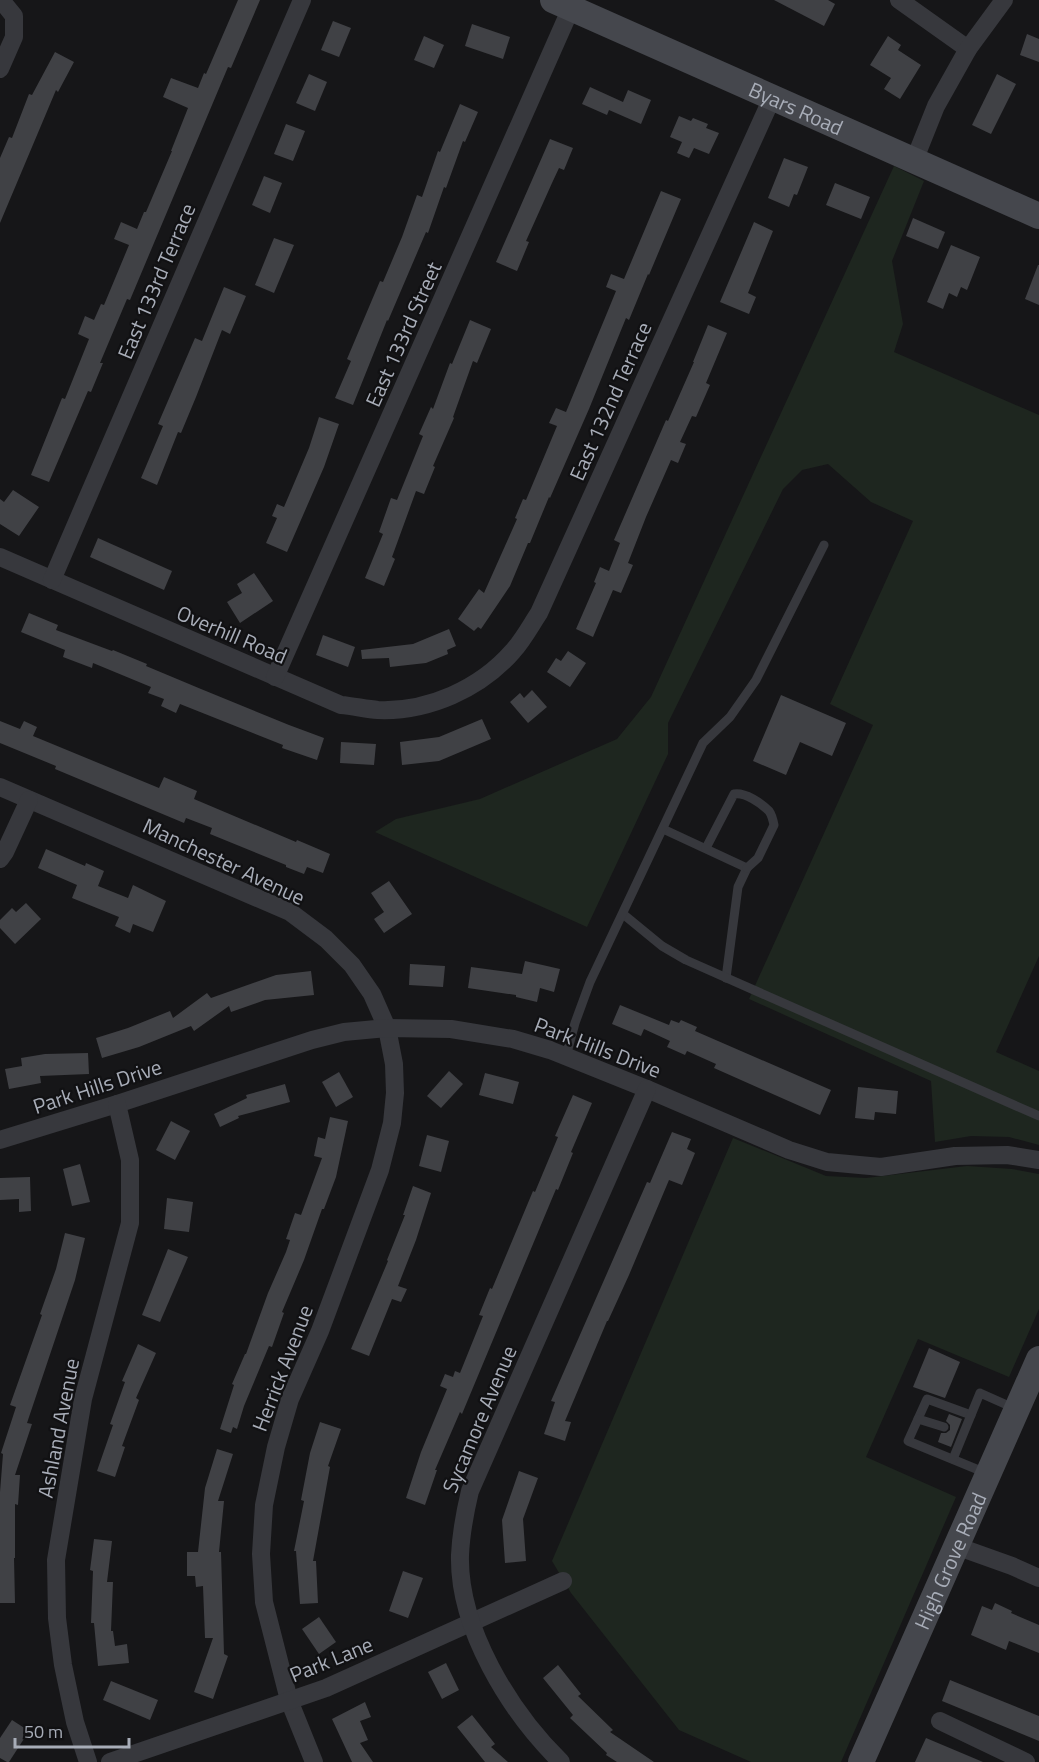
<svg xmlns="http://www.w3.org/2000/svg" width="1039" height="1762" font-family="'Titillium Web',sans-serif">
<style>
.green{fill:#1e261f}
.building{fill:#404145}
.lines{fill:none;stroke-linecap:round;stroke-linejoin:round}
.lane{stroke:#37383d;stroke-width:9}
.street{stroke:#37383d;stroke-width:18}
.secondary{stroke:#45474d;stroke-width:26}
.labels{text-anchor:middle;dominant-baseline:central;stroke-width:4.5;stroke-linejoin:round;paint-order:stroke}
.street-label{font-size:21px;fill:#a8adb8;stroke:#111113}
</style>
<rect width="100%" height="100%" fill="#161618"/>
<g class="green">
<polygon points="894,166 924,181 892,261 903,324 894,352 1039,415 1039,956 996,1052 1039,1071 1039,1145 1009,1137 971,1136 935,1142 931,1081 749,999 873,725 830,704 913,521 871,502 828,464 802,470 783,489 668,723 668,754 587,927 375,832 396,819 480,799 617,739 651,697"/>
<polygon points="733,1138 826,1176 866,1178 967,1166 1012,1169 1039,1174 1039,1309 1009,1377 918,1339 866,1457 956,1497 841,1762 751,1762 679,1730 571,1593 552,1561"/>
</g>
<g class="building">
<polygon points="238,0 260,0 231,68 228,67 130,300 127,299 100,363 103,363 91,392 88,391 49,482 31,475 62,398 65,399 89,339 78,334 85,316 94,320 101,304 104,305 129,245 114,239 121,222 137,229 144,212 146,212 172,151 171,151 188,108 163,97 171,78 198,88 204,73 206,74"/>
<polygon points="774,0 828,0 835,4 824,26"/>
<polygon points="333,21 351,28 339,57 321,50"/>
<polygon points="472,24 510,37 503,59 465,46"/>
<polygon points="1027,34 1039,39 1039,62 1020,55"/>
<polygon points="424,36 444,45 434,68 414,60"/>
<polygon points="888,36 901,45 898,50 921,65 900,99 884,89 891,78 870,65"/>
<polygon points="55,52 74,62 58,92 56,90 0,223 0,158 9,137 12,138 29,94 32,95"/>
<polygon points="309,74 327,82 315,111 296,103"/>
<polygon points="997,74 1016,84 991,134 972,125"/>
<polygon points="590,87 623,102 628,90 651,100 641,124 609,110 607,115 582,104"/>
<polygon points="460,104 478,112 465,142 463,141 446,188 444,187 428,233 426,232 388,321 387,320 353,405 335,398 351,361 347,359 380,281 383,282 402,237 417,195 422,197 438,151 440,152"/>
<polygon points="679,116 691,121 693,118 708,124 706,128 719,133 709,154 694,148 689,158 677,153 682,142 670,137"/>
<polygon points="286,124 305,131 293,161 274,154"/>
<polygon points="550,139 573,148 564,170 559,168 552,183 526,241 529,242 517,271 496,262"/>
<polygon points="784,158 808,167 797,195 794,194 789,207 768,198"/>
<polygon points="264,176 282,183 270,213 252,205"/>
<polygon points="835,183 870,197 861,219 826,205"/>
<polygon points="661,191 681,199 662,244 649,275 648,274 629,320 626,318 589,409 550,498 549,497 530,543 528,543 510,586 481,629 478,627 474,631 458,619 479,589 484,593 517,519 515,518 523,499 526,500 557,426 549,423 556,408 566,412 607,313 616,291 606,287 611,274 624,279"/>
<polygon points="913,218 945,232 938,249 906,236"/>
<polygon points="754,222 773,231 748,293 756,297 749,314 720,302"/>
<polygon points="274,238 294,245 274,293 255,285"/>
<polygon points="951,245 980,257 967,290 961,287 957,297 949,293 943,309 927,302"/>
<polygon points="1038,265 1039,265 1039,305 1025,299"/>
<polygon points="224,287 246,296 230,334 222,330 196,397 181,433 178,432 157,485 141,478 163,426 158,424 195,338 202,341"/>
<polygon points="470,320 491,329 477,363 473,361 453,417 454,418 433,466 435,467 424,494 416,491 392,557 395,559 384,586 365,578 383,534 379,532 391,498 397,500 423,436 419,434 431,407 433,409 450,363 452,364"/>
<polygon points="708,325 727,333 706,383 710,385 696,417 692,416 680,442 686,444 678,463 671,460 646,517 628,563 633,565 621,593 613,590 593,637 576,629 596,583 594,582 600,567 609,571 620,543 614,540 666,420 668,421 694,362 693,362"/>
<polygon points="319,417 339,424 324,467 287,552 266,543 277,518 272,516 277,504 284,507 309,448"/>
<polygon points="13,490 39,507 19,536 0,524 0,499 4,502"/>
<polygon points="98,538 172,571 164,590 90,557"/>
<polygon points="254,573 273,601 240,623 227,602 242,593 237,584"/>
<polygon points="29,613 58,625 56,630 112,651 113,650 147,664 146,666 201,689 289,725 324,738 317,760 282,748 283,745 180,704 176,713 161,706 164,699 148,693 151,687 93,663 92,668 63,657 65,650 21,632"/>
<polygon points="449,629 456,646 447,650 448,654 426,663 390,667 389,658 362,659 361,650 413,644"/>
<polygon points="323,635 355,647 348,667 316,655"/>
<polygon points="568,651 586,663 570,687 547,672 556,658 561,661"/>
<polygon points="532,690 547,707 528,723 510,702 520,693 524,698"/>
<polygon points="781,695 846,723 832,756 800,742 786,775 753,761"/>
<polygon points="482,719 491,739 439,761 402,765 400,742 439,737"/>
<polygon points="0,721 20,729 24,721 37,727 33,736 159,788 164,777 197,791 194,799 296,842 297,840 330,854 323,873 307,867 304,874 286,867 286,865 210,834 212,828 186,818 184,823 55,769 56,766 0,743"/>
<polygon points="341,742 376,744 374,765 340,763"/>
<polygon points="46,849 85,866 86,863 104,871 98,886 128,898 133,885 166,901 153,932 133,924 130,933 115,926 119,917 72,898 77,885 38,868"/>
<polygon points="389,881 412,914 384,933 374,919 384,912 371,893"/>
<polygon points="26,903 41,919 15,944 0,928 0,920 12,908 16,912"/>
<polygon points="525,961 560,969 554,992 540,988 537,1002 516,997 516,995 468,988 471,967 522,974"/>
<polygon points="410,964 445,966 443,987 409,985"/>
<polygon points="311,971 314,995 265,1000 231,1012 229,1006 194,1031 191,1026 139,1047 102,1058 96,1038 128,1028 170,1011 173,1018 207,993 211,998 276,975"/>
<polygon points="620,1005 669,1025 671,1020 679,1023 681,1020 697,1027 695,1031 831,1090 820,1115 714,1068 716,1064 687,1051 685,1055 667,1047 670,1041 644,1029 641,1036 612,1024"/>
<polygon points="88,1053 89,1074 40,1076 41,1083 9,1089 5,1069 22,1066 21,1058 45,1054"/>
<polygon points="449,1071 463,1084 441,1108 427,1096"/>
<polygon points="339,1072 353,1097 336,1107 322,1082"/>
<polygon points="485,1073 519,1082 513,1104 479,1095"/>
<polygon points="285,1084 290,1102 238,1116 239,1118 220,1127 214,1114 247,1098 246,1095"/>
<polygon points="858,1087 898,1091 896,1114 875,1112 874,1120 855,1118"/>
<polygon points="573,1095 592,1103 571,1152 573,1153 558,1190 556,1189 462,1414 460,1412 435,1470 437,1470 425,1505 406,1498 421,1452 447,1389 440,1386 445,1374 453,1377 455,1371 460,1373 483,1316 479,1315 490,1288 492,1289 533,1191 535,1192 558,1137 555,1136"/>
<polygon points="330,1117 348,1121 336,1177 324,1209 322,1209 304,1260 282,1312 284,1313 272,1347 269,1346 244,1406 237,1429 233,1427 231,1433 220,1429 234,1385 232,1384 245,1354 246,1354 268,1293 286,1252 290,1240 286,1239 295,1213 301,1215 322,1158 314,1156 318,1137 325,1139"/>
<polygon points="171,1121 190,1131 175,1160 156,1150"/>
<polygon points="672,1132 691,1139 687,1149 695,1153 682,1185 669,1180 629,1275 608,1321 607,1321 565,1421 571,1422 565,1441 544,1434 555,1402 551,1401 647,1182 650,1183"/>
<polygon points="427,1135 449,1141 441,1172 419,1166"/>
<polygon points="80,1164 90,1202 72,1206 63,1169"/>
<polygon points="30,1177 31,1211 19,1212 19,1199 0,1200 0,1178"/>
<polygon points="413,1186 431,1193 416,1240 398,1286 407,1289 401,1302 392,1299 369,1356 351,1349 388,1261 387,1260 405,1215 403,1215"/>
<polygon points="167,1198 193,1202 189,1232 164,1229"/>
<polygon points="65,1233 85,1238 75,1280 27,1423 32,1424 15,1475 20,1475 18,1505 15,1504 15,1558 14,1558 15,1603 0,1603 0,1492 3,1454 1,1453 16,1407 10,1405 42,1315 40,1314 56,1269"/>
<polygon points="168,1249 188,1257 160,1322 142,1315"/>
<polygon points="138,1344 156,1353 136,1398 139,1400 122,1446 125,1447 115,1477 97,1471 113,1425 110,1424 125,1382 122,1381"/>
<polygon points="929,1348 960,1362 945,1398 913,1387"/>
<polygon points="949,1414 962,1419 951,1447 938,1442 941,1433 946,1433 950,1430 950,1425 946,1421"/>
<polygon points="320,1422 341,1429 328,1466 330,1467 313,1561 316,1561 318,1603 300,1604 296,1551 294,1551 304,1501 301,1500 310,1453"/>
<polygon points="217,1449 233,1454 218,1501 224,1501 219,1552 221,1552 224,1654 228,1656 213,1699 194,1692 213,1638 205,1638 203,1586 196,1587 195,1576 187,1576 187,1552 198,1552 205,1488"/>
<polygon points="519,1471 538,1478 523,1519 526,1561 505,1563 502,1520"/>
<polygon points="94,1539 112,1541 107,1582 113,1582 111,1631 113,1631 115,1646 127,1644 129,1663 98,1666 94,1623 91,1623 93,1571 90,1570"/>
<polygon points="403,1571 423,1578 408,1618 389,1611"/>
<polygon points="995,1603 1012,1611 1011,1613 1039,1625 1039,1653 1009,1641 1006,1650 971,1635 982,1606 992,1610"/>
<polygon points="319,1617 336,1642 319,1654 302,1629"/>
<polygon points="446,1663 459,1690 442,1699 428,1672"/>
<polygon points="558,1665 581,1694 578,1696 613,1730 610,1732 654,1762 617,1762 606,1755 607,1753 570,1718 573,1715 543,1678"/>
<polygon points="950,1680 1039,1716 1039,1741 942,1701"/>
<polygon points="111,1681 158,1700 150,1720 103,1700"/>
<polygon points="365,1702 371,1717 360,1721 368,1740 360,1743 373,1762 352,1762 332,1719"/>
<polygon points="472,1715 495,1744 491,1747 508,1762 485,1762 457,1727"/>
<polygon points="12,1720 29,1731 9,1762 7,1762 0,1758 0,1738"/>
<polygon points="926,1738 983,1762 915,1762"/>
</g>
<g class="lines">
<g class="lane">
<polyline points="663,829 747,868 738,887 726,978"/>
<path d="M 706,848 L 734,794 C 745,792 761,803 769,811 C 772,815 773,820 774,825 L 758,858 L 747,868"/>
<polyline points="623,914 662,946 686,960 1039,1116"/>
<polyline points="566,1056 575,1023 590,982 703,743 730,717 756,680 824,545"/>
<polyline points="971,1415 927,1399 908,1441 986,1473"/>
<polyline points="918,1419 944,1427"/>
<polyline points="953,1459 980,1393 1016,1409"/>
</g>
<g class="street">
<polyline points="899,0 968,49"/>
<polyline points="0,69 14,37 14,16 1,0"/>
<polyline points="914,161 936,106 968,49 1004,0"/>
<path d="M 0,557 L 341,705 C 353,706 366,709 378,710 C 428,712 480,689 513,651 C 523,640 531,625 539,613 L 772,98"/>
<polyline points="52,580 302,0"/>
<polyline points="275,677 571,8"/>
<polyline points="0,787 290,912 326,939 352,965 372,994 387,1028 394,1064 395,1093 392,1123 380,1170 320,1331 290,1399 276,1447 264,1505 261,1554 264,1602 289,1700 314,1762"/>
<polyline points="0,859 5,852 29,800"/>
<polyline points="0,1140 117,1104 312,1040 344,1032 387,1028 451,1029 513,1039 550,1050 647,1089 789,1150 827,1162 881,1167 955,1156 1007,1155 1039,1160"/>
<polyline points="956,1546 1012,1566 1039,1578"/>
<polyline points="940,1721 1026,1762"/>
<polyline points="88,1762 75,1722 63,1665 57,1618 56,1560 83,1399 130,1223 130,1160 117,1104"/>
<polyline points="110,1762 326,1688 563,1581"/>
<path d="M 561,1762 C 510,1712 458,1628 460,1555 C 461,1533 465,1512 470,1491 L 647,1089"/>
</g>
<g class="secondary">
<path id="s1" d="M 553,0 L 1039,216"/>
<path id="s2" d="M 861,1762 L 1039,1359"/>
</g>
</g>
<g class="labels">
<g class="street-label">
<text stroke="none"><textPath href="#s1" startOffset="266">Byars Road</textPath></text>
<text transform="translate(156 281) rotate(-67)">East 133rd Terrace</text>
<text transform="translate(403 334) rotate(-66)">East 133rd Street</text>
<text transform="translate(610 401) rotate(-66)">East 132nd Terrace</text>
<text transform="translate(232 634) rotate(23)">Overhill Road</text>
<text transform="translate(224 861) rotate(25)">Manchester Avenue</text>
<text transform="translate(598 1047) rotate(21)">Park Hills Drive</text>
<text transform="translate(97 1086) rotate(-18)">Park Hills Drive</text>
<text transform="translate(282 1368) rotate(-69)">Herrick Avenue</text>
<text transform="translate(479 1419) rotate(-67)">Sycamore Avenue</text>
<text transform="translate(58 1428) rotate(-79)">Ashland Avenue</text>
<text stroke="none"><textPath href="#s2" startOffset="220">High Grove Road</textPath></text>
<text transform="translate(331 1659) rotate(-22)">Park Lane</text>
</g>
</g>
<path d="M15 1738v9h114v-9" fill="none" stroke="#a8adb8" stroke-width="3"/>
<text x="24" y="1738" font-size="18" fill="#a8adb8" stroke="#111113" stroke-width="4.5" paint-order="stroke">50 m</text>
</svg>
